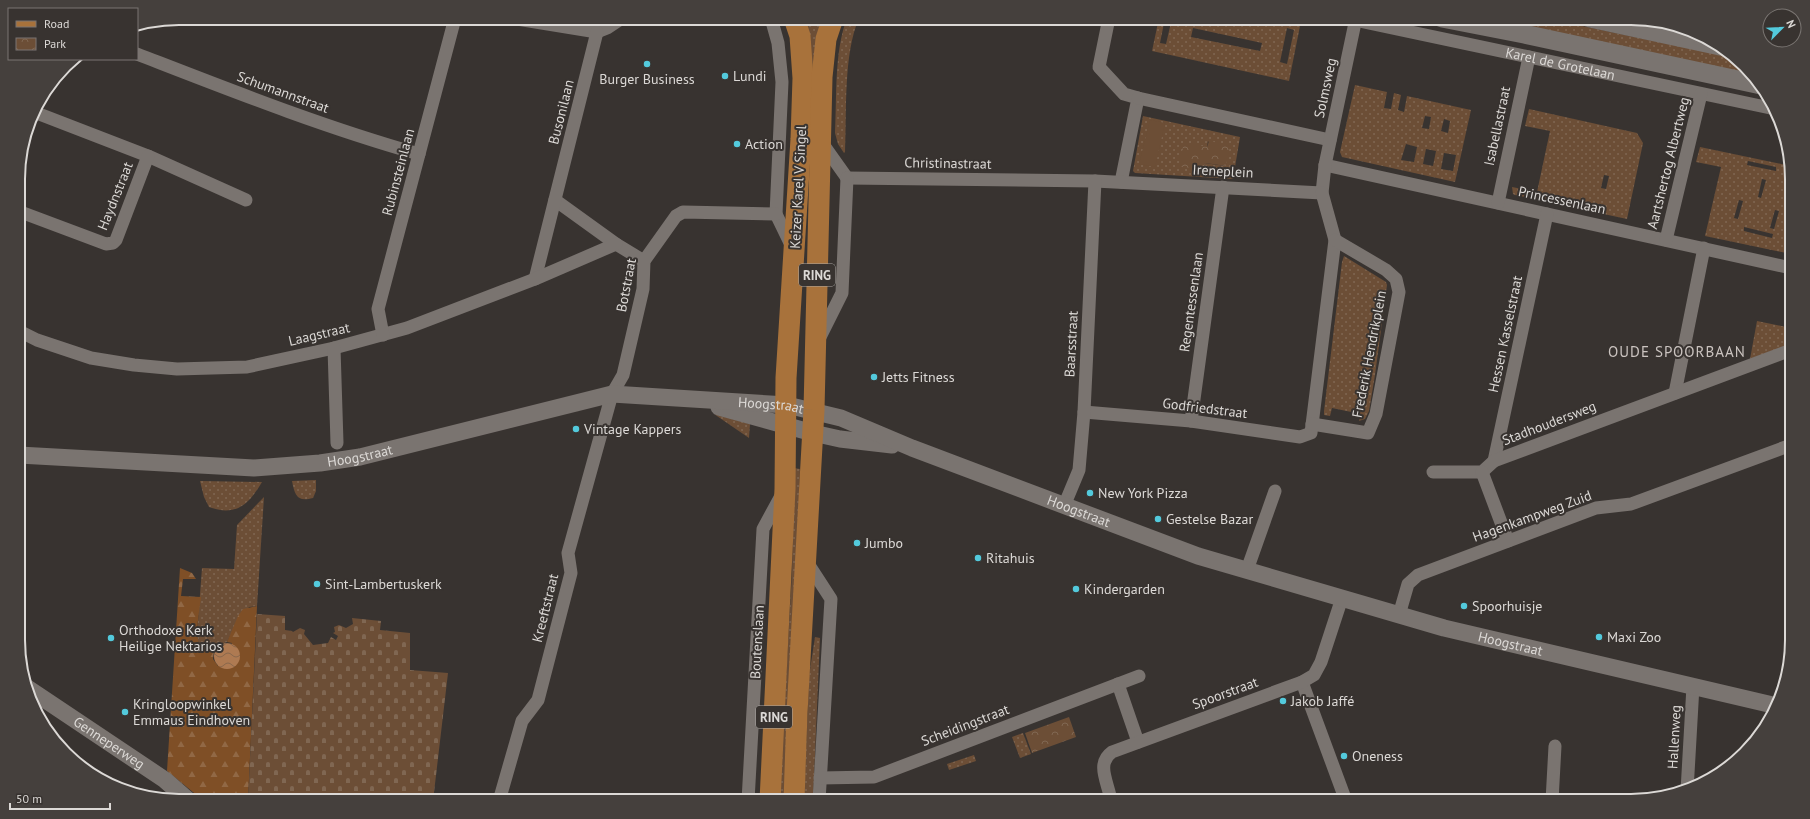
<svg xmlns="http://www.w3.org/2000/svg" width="1810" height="819" font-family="'PT Sans',sans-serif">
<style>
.grass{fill:url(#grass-dots);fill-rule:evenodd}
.forest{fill:url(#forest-firs)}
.cemetery{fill:url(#cemetery-stones)}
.park{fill:url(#park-crowns)}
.garden{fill:#6c4e36}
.water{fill:url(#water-waves)}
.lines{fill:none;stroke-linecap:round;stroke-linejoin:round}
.minor{stroke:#7a7470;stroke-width:13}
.tertiary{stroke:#7a7470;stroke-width:17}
.secondary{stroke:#7a7470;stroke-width:19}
.primary{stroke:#a8723b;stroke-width:21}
.poi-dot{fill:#53cadc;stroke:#383330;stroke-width:1.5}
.labels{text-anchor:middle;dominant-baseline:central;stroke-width:4;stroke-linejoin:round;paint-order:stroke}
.shield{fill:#383330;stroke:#aba7a4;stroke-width:1}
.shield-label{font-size:13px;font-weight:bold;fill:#dcd9d6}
.street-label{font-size:14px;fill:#dcd9d6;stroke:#383330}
.poi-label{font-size:14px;fill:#dcd9d6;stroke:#383330;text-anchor:start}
.neighbourhood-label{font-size:15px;letter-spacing:1px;fill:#cbc4c0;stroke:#383330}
.rim{fill:none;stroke:#dcd9d6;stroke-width:2}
</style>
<defs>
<pattern id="grass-dots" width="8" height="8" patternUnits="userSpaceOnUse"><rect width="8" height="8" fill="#6c4e36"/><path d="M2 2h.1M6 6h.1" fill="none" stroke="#806752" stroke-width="1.8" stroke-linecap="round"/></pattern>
<pattern id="forest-firs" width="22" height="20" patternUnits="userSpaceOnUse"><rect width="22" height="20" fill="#7f4f26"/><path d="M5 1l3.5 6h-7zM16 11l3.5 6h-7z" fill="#916845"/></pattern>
<pattern id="cemetery-stones" width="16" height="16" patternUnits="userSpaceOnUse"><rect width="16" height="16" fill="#6c4e36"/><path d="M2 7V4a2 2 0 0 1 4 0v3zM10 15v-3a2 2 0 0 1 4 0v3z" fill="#806752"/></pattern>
<pattern id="park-crowns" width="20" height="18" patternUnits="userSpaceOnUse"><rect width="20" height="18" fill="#6c4e36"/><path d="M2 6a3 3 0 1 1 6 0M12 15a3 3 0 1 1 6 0" fill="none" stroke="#806752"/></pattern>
<pattern id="water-waves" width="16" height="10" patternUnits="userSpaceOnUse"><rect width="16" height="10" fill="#ae7a52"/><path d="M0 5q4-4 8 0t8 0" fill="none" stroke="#88664c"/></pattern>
</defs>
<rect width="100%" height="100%" fill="#383330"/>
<g class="grass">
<polygon points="803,18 826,18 812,80"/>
<path d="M 847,18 L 859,18 C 843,55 847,112 845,152 L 844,153 L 838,144 L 835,133 C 837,97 834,52 847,18 Z"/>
<path d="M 1159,18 L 1165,18 L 1160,43 L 1166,44 L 1172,18 L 1215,18 L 1215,19 L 1245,26 L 1247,18 L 1289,18 L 1301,21 L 1289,81 L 1152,51 ZM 1193,28 L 1262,43 L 1260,51 L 1191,37 ZM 1287,28 L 1294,30 L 1287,64 L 1280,62 Z"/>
<polygon points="1484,18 1544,18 1736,58 1755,78"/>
<path d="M 1355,85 L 1387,92 L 1384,108 L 1391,109 L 1394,93 L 1401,95 L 1398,110 L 1404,112 L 1407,96 L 1471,110 L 1455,182 L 1342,157 L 1340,152 ZM 1425,116 L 1431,117 L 1429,129 L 1422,128 ZM 1444,119 L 1450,121 L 1448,133 L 1441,131 ZM 1406,144 L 1417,147 L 1414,162 L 1401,160 ZM 1426,149 L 1436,151 L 1433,166 L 1423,164 ZM 1444,153 L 1456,155 L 1453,171 L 1441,169 Z"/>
<path d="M 1529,109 L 1637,133 L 1643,143 L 1627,219 L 1515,195 L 1513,194 L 1512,187 L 1537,192 L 1550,131 L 1525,126 ZM 1604,175 L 1609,176 L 1606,189 L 1601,188 Z"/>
<path d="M 1143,116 L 1240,137 L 1233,179 L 1135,173 L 1133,171 ZM 1208,141 L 1225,166 L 1205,163 L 1203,171 Z"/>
<path d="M 1700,147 L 1791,166 L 1791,254 L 1705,236 L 1721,167 L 1696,162 ZM 1748,161 L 1776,167 L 1776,171 L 1747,165 ZM 1762,179 L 1766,180 L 1761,198 L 1758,197 ZM 1739,200 L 1743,201 L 1738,219 L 1734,218 ZM 1775,210 L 1779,211 L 1774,229 L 1770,228 ZM 1744,227 L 1773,234 L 1772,238 L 1744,231 Z"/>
<polygon points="1344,256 1386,282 1387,285 1375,375 1369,411 1365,419 1359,421 1361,414 1332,408 1330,416 1324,415 1324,411 1342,262"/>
<polygon points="1757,321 1791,328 1791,344 1750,359"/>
<polygon points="714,414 750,424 749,438"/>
<polygon points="794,468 800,469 789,801 779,801 792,572"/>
<path d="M 316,480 L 316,491 L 313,498 C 297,502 295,496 292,481 Z"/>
<path d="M 200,481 L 262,482 C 249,504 236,517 209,507 L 204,497 Z"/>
<path d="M 264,497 L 257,606 L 249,607 L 230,636 L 227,642 L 218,645 L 214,651 C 201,652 198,646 197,634 L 202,568 L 234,569 L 237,525 Z"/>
<polygon points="815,637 820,638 813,801 804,801 809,676"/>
<polygon points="1023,733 1031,754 1020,758 1012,737"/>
<polygon points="974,755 976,761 949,770 947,764"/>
</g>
<path class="forest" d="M 180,568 L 192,573 L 196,579 L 183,579 L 181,596 L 201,597 C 200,608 193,641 202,649 C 205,652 210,651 214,651 L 213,659 L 218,666 L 232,643 L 227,642 L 238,616 L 243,609 L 257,606 L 248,801 L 204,801 L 167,771 Z"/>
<polygon class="cemetery" points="257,614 285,616 285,630 292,631 293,632 300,628 305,630 304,634 313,645 328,643 331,637 336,640 338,636 333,633 335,632 334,627 339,625 346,628 353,624 352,618 381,621 380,630 410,633 410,670 448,673 433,801 263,801 248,799"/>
<g class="park">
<polygon points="1209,141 1230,145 1226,166 1205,163 1204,171 1179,166 1184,142 1207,147"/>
<polygon points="1069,717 1076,737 1032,753 1025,733"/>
</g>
<polygon class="garden" points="1150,120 1165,123 1155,167 1139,164"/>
<circle class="water" cx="227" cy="656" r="13"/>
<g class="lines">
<g class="minor">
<polyline points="511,18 597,32 607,28 622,18"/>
<polyline points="771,18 778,43 782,82 776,214 792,247"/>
<polyline points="1109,18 1099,67 1124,94 1138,98 1121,182"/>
<path id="s1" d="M 1345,18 L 1775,109"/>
<path d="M 137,54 C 230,90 323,127 419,154"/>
<polyline points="1138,98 1330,140"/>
<polyline points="34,112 148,156 246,200"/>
<polyline points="820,140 847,178"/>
<polyline points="1325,165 1791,268"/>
<polyline points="847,178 1095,181 1322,193 1325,165 1356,18"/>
<polyline points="555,200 616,244 644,261"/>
<polyline points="1498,203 1529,57"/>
<polyline points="18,211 106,244 113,243 116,240 148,156"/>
<polyline points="1666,240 1701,94"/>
<polyline points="535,279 597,32"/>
<polyline points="19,331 37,340 91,358 134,365 177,369 247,367 334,348 407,328 535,279 616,244"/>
<polyline points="383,335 378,309 455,18"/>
<polyline points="819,339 842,293 847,178"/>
<polyline points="334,348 337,443"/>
<polyline points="1675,393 1704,248"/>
<polyline points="1084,412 1191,421 1300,437 1311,433 1335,240 1322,193"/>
<polyline points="1191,421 1223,187"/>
<polyline points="1312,424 1368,433 1376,414 1399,292 1396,279 1386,270 1335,240"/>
<polyline points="1494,461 1547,214"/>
<polyline points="1433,472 1482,472 1494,461 1791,350"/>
<polyline points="1482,472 1508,541"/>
<polyline points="1064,506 1079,470 1084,412 1095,181"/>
<polyline points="807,562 831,599 819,801"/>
<polyline points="1247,570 1275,491"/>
<polyline points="1399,615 1408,584 1418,575 1596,508 1631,504 1791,445"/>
<polyline points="1302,682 1346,801"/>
<polyline points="1118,684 1138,742"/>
<polyline points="820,778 874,777 1139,676"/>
<polyline points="1687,791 1693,686"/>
<polyline points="499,801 522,721 538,700 571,573 568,553 612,394 623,375 643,289 644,261 676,216 683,212 776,214"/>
<polyline points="748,801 763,529 782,494"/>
<path d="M 1111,801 C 1109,784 1095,764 1112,752 L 1302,682 L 1314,675 L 1321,662 L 1342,598"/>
<polyline points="1552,801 1555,746"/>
</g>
<g class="tertiary">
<polyline points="719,407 813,433 840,439 892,445"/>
<path id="s2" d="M 19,455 L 254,468 L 320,463 L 360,457 L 612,394 L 787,405 L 841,418 L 912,448 L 1198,556 L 1444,628 L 1777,706"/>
<path id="s3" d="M 26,687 L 165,780 L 189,801"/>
</g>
<g class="secondary">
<polyline points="1442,18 1524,34 1761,85"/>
<polyline points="1590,18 1720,46"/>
</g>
<g class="primary">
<polyline points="770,801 785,489 786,378 801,139 803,78 800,36 794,18"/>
<polyline points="794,801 797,713 814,410 822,77 826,39 833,18"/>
</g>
</g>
<g class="poi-dot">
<circle cx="647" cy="64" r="4"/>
<circle cx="725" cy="76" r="4"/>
<circle cx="737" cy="144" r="4"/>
<circle cx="874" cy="377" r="4"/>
<circle cx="576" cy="429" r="4"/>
<circle cx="1090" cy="493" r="4"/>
<circle cx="1158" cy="519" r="4"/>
<circle cx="857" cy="543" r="4"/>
<circle cx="978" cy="558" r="4"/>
<circle cx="317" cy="584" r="4"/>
<circle cx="1076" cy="589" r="4"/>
<circle cx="1464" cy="606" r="4"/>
<circle cx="1599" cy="637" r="4"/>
<circle cx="111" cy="638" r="4"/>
<circle cx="1283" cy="701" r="4"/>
<circle cx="125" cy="712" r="4"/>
<circle cx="1344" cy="756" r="4"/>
</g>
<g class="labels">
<g class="shield">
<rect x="799" y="264" width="36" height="22" rx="3"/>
<rect x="756" y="706" width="36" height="22" rx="3"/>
</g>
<g class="shield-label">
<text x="817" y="275">RING</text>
<text x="774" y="717">RING</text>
</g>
<g class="street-label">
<text stroke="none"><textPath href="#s1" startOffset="220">Karel de Grotelaan</textPath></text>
<text transform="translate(1325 88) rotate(-78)">Solmsweg</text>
<text transform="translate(283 92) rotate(20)">Schumannstraat</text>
<text transform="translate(561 112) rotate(-76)">Busonilaan</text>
<text transform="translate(1497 126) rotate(-78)">Isabellastraat</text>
<text transform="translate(948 163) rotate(1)">Christinastraat</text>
<text transform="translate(1668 163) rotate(-76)">Aartshertog Albertweg</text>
<text transform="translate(1223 171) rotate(3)">Ireneplein</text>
<text transform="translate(398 172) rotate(-75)">Rubinsteinlaan</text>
<text transform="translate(798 187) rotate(-87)">Keizer Karel V Singel</text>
<text transform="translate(115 196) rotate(-68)">Haydnstraat</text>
<text transform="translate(1562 200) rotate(12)">Princessenlaan</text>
<text transform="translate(626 285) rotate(-79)">Botstraat</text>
<text transform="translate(1191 302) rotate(-82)">Regentessenlaan</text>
<text transform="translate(319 334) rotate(-13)">Laagstraat</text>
<text transform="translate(1505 334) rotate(-78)">Hessen Kasselstraat</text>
<text transform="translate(1071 344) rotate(-87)">Baarsstraat</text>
<text transform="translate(1369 354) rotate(-79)">Frederik Hendrikplein</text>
<text stroke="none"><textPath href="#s2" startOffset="761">Hoogstraat</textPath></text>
<text transform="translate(1205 408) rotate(7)">Godfriedstraat</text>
<text transform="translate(1549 423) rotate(-21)">Stadhoudersweg</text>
<text stroke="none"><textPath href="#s2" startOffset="342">Hoogstraat</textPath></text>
<text stroke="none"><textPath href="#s2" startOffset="1088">Hoogstraat</textPath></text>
<text transform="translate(1532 516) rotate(-20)">Hagenkampweg Zuid</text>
<text transform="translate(545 608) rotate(-76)">Kreeftstraat</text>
<text transform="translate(757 642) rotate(-87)">Boutenslaan</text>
<text stroke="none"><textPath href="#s2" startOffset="1540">Hoogstraat</textPath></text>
<text transform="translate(1225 693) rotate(-20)">Spoorstraat</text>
<text transform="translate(965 725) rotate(-21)">Scheidingstraat</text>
<text transform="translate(1674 737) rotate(-87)">Hallenweg</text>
<text stroke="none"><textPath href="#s3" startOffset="100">Genneperweg</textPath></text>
</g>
<g class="poi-label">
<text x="733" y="76">Lundi</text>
<text x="647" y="79" text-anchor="middle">Burger Business</text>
<text x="745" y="144">Action</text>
<text x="882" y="377">Jetts Fitness</text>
<text x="584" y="429">Vintage Kappers</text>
<text x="1098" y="493">New York Pizza</text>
<text x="1166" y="519">Gestelse Bazar</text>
<text x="865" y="543">Jumbo</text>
<text x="986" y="558">Ritahuis</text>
<text x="325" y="584">Sint-Lambertuskerk</text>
<text x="1084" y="589">Kindergarden</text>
<text x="1472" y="606">Spoorhuisje</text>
<text x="119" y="630">Orthodoxe Kerk<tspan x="119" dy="16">Heilige Nektarios</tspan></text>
<text x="1607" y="637">Maxi Zoo</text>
<text x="1291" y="701">Jakob Jaffé</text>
<text x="133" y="704">Kringloopwinkel<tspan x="133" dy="16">Emmaus Eindhoven</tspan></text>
<text x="1352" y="756">Oneness</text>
</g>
<g class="neighbourhood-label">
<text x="1677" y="351">OUDE SPOORBAAN</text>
</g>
</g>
<path d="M0 0H1810V819H0ZM179 25H1631A154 154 0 0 1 1785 179V640A154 154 0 0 1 1631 794H179A154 154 0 0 1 25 640V179A154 154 0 0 1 179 25Z" fill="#45403d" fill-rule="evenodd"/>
<path class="rim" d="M179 25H1631A154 154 0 0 1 1785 179V640A154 154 0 0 1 1631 794H179A154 154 0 0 1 25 640V179A154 154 0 0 1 179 25Z"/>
<rect x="8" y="8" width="130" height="52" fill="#383330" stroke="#7a7572"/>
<rect x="16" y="21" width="20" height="6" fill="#a8723b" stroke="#7a7572"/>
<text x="44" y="28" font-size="12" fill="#dcd9d6">Road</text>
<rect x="16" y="38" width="20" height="12" fill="url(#park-crowns)" stroke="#7a7572"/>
<text x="44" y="48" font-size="12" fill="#dcd9d6">Park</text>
<g transform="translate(1782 28) rotate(66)"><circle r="19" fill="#383330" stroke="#7a7572"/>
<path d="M0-3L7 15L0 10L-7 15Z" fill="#53cadc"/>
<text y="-6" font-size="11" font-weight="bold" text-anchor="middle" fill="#dcd9d6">N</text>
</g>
<path d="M10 803v6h100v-6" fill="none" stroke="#dcd9d6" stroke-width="2"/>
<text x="16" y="803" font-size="12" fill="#dcd9d6" stroke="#383330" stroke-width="3" paint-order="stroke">50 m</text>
</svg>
